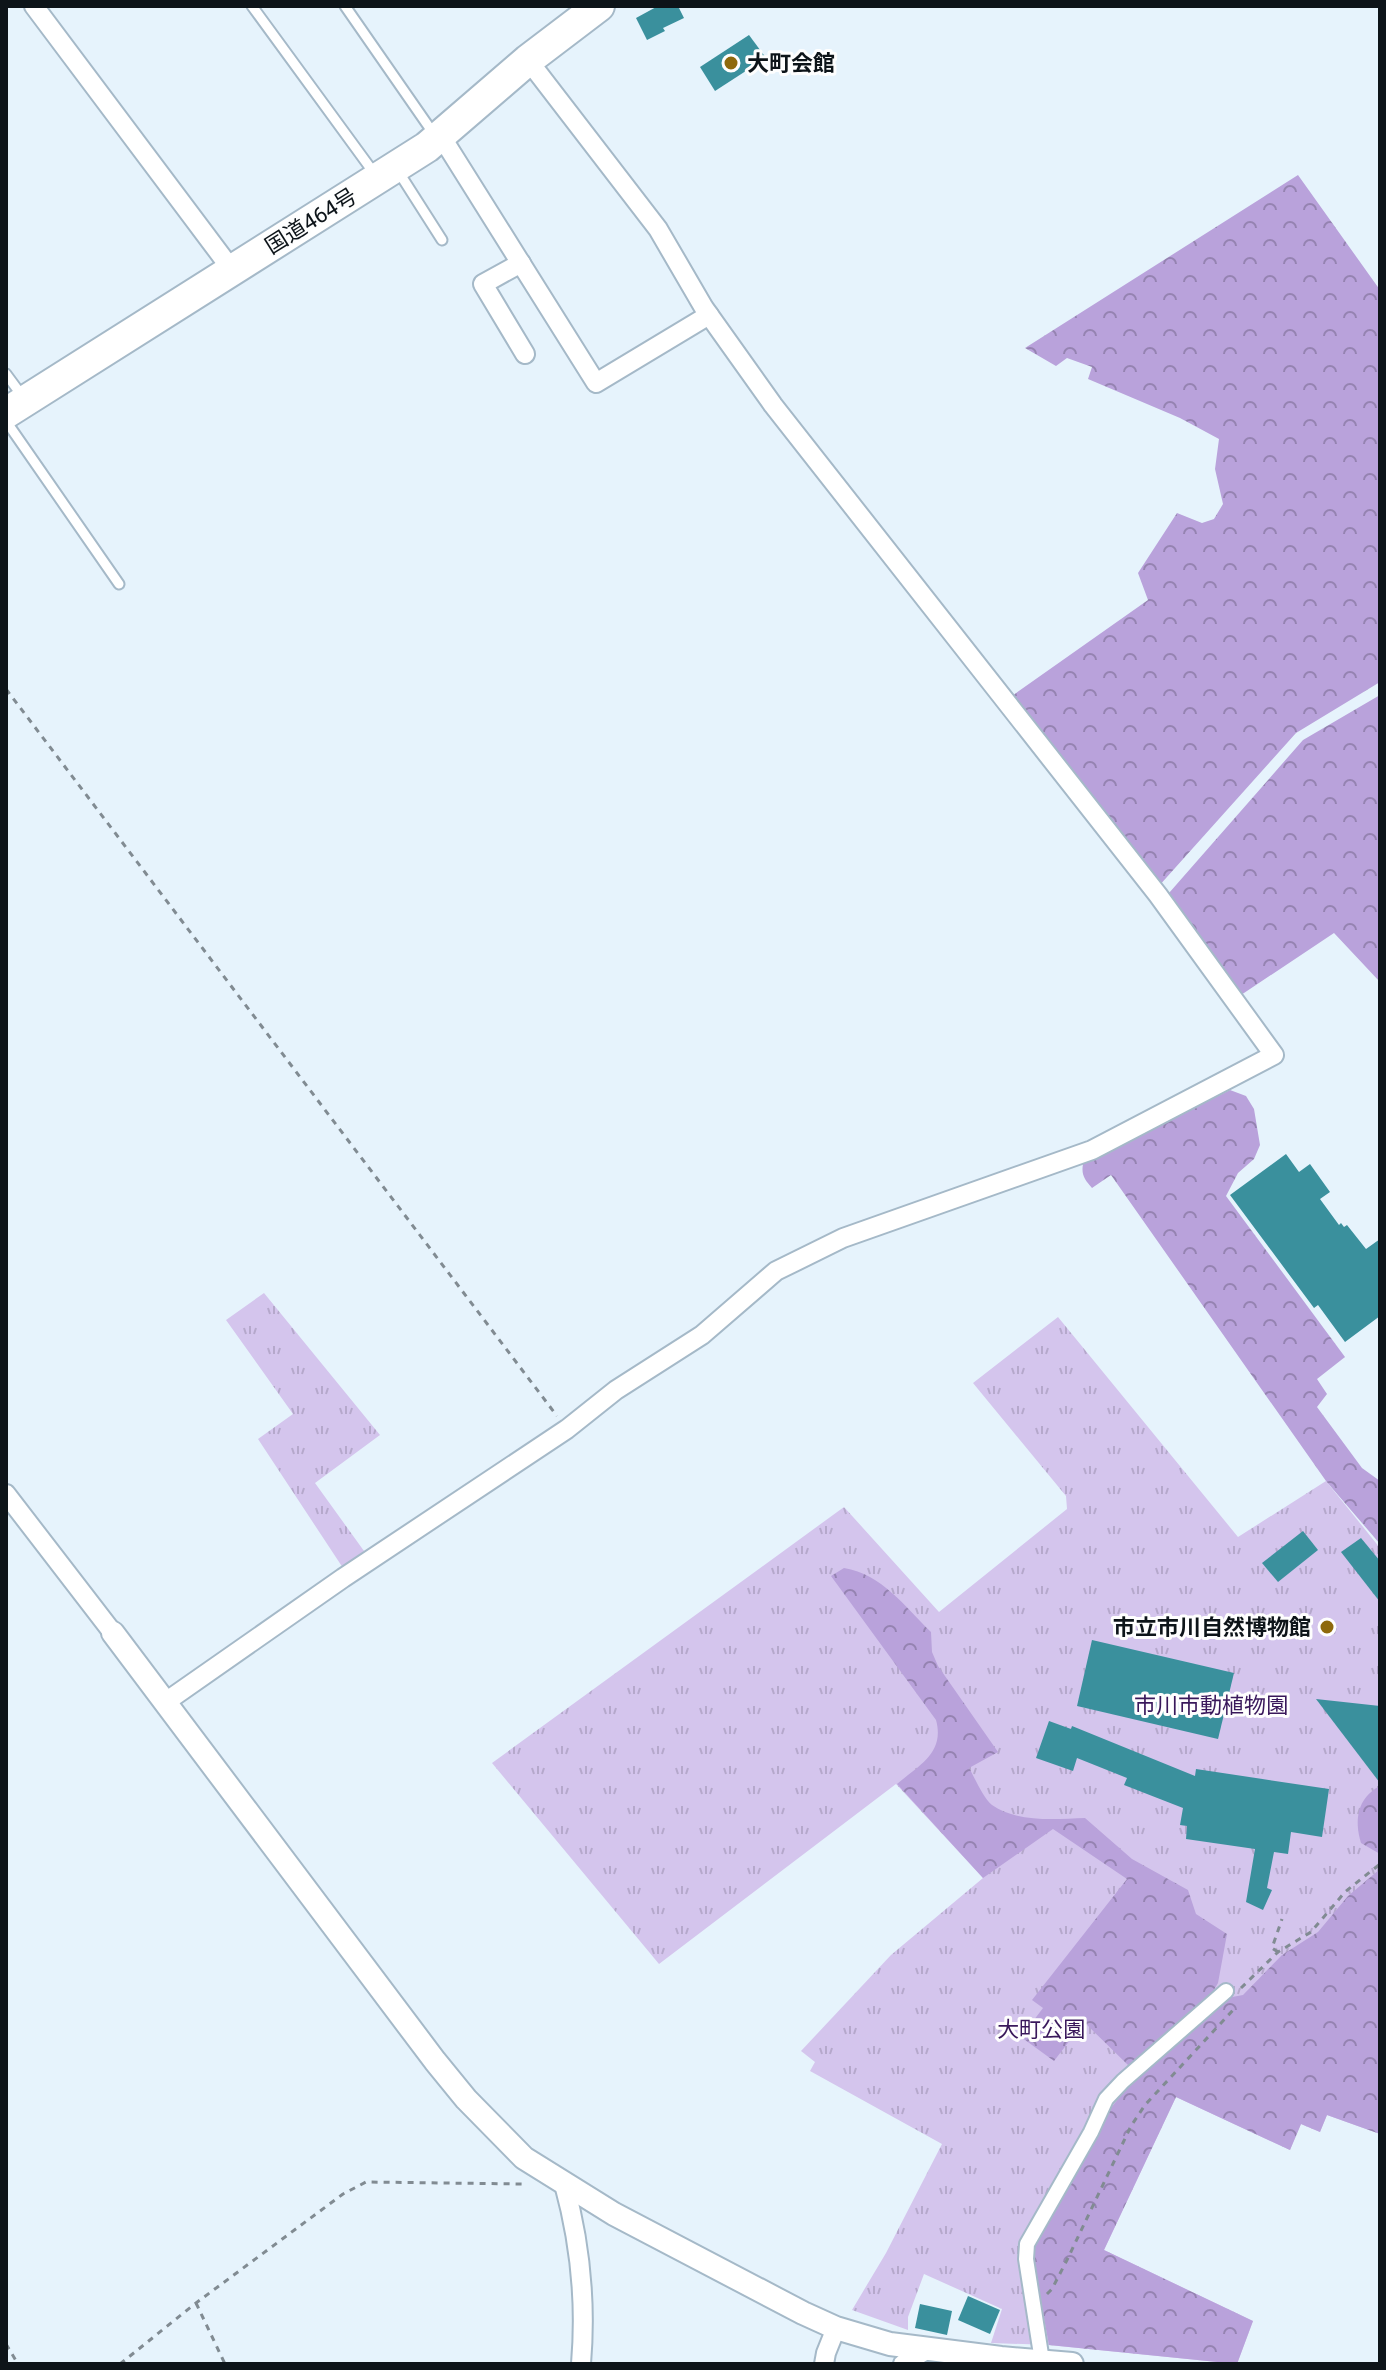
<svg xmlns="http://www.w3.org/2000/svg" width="1386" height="2370" font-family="Roboto,'Noto Sans JP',sans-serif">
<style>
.grass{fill:url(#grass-tufts)}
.forest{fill:url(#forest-crowns)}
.building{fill:#3a909d}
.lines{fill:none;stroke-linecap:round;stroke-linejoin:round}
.service-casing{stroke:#a5b9c8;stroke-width:13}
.pedestrian-casing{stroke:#a5b9c8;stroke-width:18}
.minor-casing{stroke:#a5b9c8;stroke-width:22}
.tertiary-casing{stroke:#a5b9c8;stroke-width:26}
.trunk-casing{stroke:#a5b9c8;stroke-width:34}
.path{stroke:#818b92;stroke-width:3;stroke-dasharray:6 6;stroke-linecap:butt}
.service{stroke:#fff;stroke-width:9}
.pedestrian{stroke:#fff;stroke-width:14}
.minor{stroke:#fff;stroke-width:18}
.tertiary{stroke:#fff;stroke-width:22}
.trunk{stroke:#fff;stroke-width:30}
.poi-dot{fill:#8e690c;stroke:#fefefe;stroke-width:3}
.labels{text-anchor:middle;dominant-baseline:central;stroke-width:6;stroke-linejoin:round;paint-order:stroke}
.poi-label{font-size:22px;font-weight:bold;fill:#0d1419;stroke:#fefefe;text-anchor:start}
.street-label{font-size:22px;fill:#0d1419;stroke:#fefefe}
.park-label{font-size:22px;fill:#39185b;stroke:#fefefe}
</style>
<defs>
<pattern id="grass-tufts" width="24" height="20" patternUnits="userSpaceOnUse" patternTransform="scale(2)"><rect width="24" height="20" fill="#d4c5ed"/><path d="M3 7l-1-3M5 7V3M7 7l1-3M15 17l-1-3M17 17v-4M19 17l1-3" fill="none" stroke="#b5a8cb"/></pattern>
<pattern id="forest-crowns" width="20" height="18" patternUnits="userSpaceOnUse" patternTransform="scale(2)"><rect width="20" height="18" fill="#b9a2db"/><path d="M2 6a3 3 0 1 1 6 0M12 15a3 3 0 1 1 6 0" fill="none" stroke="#9583b1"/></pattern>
</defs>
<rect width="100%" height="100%" fill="#e6f3fc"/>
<g class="grass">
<polygon points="264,1293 380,1435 315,1483 364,1551 343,1568 258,1439 293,1414 226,1320"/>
<polygon points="1058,1317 1238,1537 1326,1481 1380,1548 1380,2134 1327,2115 1320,2132 1301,2124 1290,2150 1176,2097 1104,2250 1253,2321 1237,2364 1049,2345 991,2343 1002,2309 924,2274 908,2317 908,2330 852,2310 886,2253 942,2144 810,2071 815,2062 801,2051 891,1955 983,1878 896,1784 659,1964 492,1763 844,1507 939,1612 1067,1509 1066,1496 973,1383"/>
</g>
<g class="forest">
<polygon points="1298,175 1380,290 1380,682 1296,733 1158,887 1009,698 1148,600 1138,573 1177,513 1202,523 1214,519 1223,504 1215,469 1219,439 1180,418 1088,379 1092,367 1067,358 1056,366 1025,348"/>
<polygon points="1380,695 1380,982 1334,933 1241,995 1169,893 1303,740"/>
<path d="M 1230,1090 L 1246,1096 L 1254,1109 L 1260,1145 L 1254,1159 L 1238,1173 L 1226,1196 L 1345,1357 L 1317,1379 L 1327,1394 L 1317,1407 L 1362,1468 L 1380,1481 L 1380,1544 L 1326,1481 L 1111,1175 L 1092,1188 C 1085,1180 1081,1175 1083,1164 L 1093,1158 Z"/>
<path d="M 844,1568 C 882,1574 905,1607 931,1632 L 932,1652 L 938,1666 L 998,1752 L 969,1768 C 975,1778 983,1798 992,1805 C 1018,1823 1055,1819 1085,1818 L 1132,1859 L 1188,1890 L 1196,1914 L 1227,1934 L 1218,1983 L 1212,1993 L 1129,2066 L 1084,2022 L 1054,2061 L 1021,2037 L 1043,2008 L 1032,2000 L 1127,1879 L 1053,1829 L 983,1878 L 897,1784 C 919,1765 945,1753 936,1720 L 831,1576 Z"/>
<path d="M 1380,1786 L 1380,1854 L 1361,1843 C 1354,1820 1357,1798 1380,1786 Z"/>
<polygon points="1380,1869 1380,2134 1327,2115 1320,2132 1301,2124 1290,2150 1176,2097 1104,2250 1253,2321 1237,2364 1049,2345 1033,2260 1035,2244 1064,2195 1105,2115 1128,2087 1232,1997 1243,1995 1282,1955 1318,1932 1348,1896"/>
</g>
<g class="building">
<polygon points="658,6 678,6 684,18 663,28 665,31 647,40 636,18"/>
<polygon points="749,35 766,58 715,91 700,67"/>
<polygon points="1286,1154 1299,1172 1310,1164 1330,1192 1320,1199 1339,1225 1341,1223 1344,1227 1347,1225 1366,1249 1380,1239 1380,1316 1345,1342 1318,1305 1314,1308 1230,1195"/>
<polygon points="1303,1531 1318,1550 1278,1582 1262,1563"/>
<polygon points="1361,1538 1380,1561 1380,1602 1341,1552"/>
<polygon points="1092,1640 1234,1673 1218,1739 1077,1706"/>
<polygon points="1316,1699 1380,1706 1380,1783"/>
<polygon points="1049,1721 1071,1729 1072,1726 1195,1776 1196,1769 1329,1789 1322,1837 1291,1832 1288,1854 1274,1852 1267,1888 1272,1890 1263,1910 1246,1902 1255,1849 1186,1839 1187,1826 1180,1825 1183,1808 1124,1785 1127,1778 1077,1758 1073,1771 1036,1758"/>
<polygon points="968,2296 1000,2310 990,2334 958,2320"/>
<polygon points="920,2304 952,2311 947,2335 915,2328"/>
</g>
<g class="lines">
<g class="service-casing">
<g id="service">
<polyline points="252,6 374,173"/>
<polyline points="345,6 429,127 436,132"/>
<polyline points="398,171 442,240"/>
<polyline points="6,374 23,397"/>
<polyline points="6,421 119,584"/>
</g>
</g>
<g class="pedestrian-casing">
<polyline id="pedestrian" points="1042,2361 1026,2259 1027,2244 1091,2132 1106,2099 1123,2081 1226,1991"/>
</g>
<g class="minor-casing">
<g id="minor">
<polyline points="34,6 232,270"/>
<polyline points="441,136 596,383 709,315"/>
<polyline points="521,263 483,284 525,354"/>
<polyline points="6,1494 113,1633"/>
<polyline points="167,1701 343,1578 567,1429 616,1390 702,1335 776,1271 843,1238 1092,1150 1274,1055 1158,895 773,405 704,308 658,229 528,60"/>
<path d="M 564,2184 C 580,2242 586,2305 581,2364"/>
<polyline points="824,2364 826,2353 836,2328"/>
<polyline points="903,2364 928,2349"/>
</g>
</g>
<g class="tertiary-casing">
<polyline id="tertiary" points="113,1633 435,2061 466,2099 524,2158 614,2214 803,2313 836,2328 890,2344 1001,2358 1072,2364"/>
</g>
<g class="trunk-casing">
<polyline id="trunk" points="6,413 427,147 528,60 599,6"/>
</g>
<g class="path">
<polyline points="6,689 557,1416"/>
<polyline points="1278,1952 1272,1948 1282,1919"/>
<polyline points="1241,1988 1278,1952 1311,1932 1345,1892 1380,1864"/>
<polyline points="1047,2294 1052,2289 1067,2260 1131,2126 1145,2105 1234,2009"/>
<polyline points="196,2303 225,2364"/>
<polyline points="6,2344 18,2364"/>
<polyline points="120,2364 196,2303 343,2194 366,2182 524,2184"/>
</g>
<use href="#service" class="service"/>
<use href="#pedestrian" class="pedestrian"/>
<use href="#minor" class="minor"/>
<use href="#tertiary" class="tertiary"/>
<use href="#trunk" class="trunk"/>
</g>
<g class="poi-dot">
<circle cx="731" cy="63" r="8"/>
<circle cx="1327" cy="1627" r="8"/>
</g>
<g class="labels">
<g class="poi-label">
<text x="747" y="63">大町会館</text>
<text x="1311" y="1627" text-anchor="end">市立市川自然博物館</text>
</g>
<g class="street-label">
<text transform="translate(311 221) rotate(-32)">国道464号</text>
</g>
<g class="park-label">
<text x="1211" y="1705">市川市動植物園</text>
<text x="1041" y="2029">大町公園</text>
</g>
</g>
<rect width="1386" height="2370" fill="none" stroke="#0d1419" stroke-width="16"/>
</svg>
